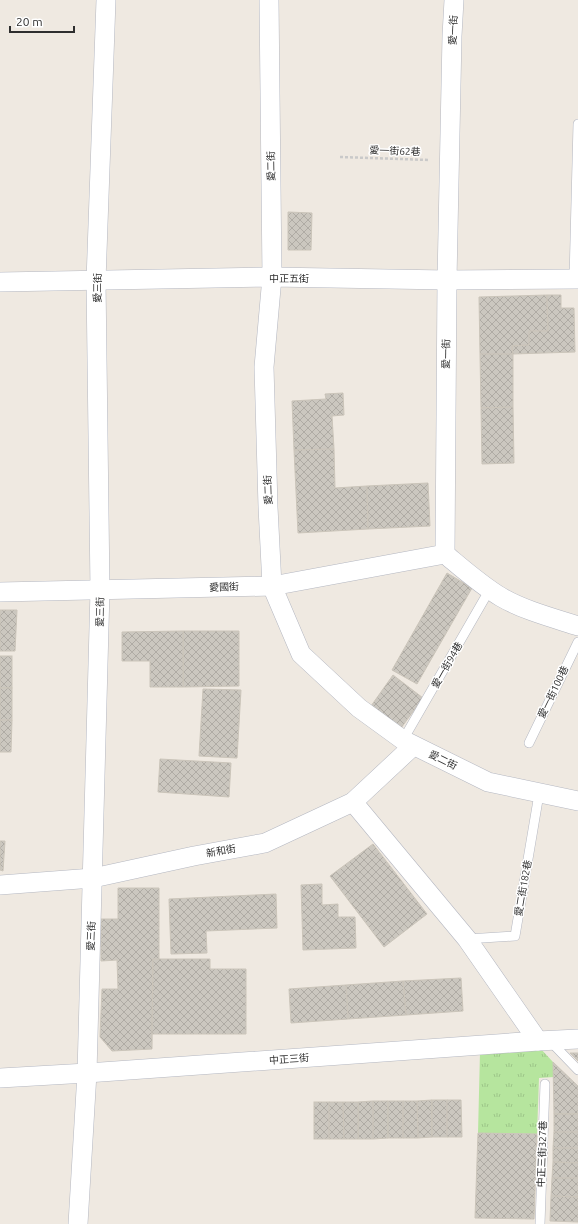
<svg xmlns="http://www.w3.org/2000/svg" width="578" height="1224" font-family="Ubuntu,'Noto Sans TC',sans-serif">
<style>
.grass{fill:url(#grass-tufts)}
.building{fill:url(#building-cross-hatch);stroke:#cbc5ba}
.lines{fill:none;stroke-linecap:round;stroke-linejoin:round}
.lane-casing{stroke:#b4b7c1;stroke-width:10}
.street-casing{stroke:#b4b7c1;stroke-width:20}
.path{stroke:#c9c9c9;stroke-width:2.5;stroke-dasharray:3 2;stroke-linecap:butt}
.lane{stroke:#fff;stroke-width:9}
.street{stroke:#fff;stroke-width:19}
.labels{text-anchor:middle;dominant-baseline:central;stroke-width:3;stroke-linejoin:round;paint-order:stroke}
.street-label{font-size:10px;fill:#2e2e2e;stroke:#fff}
</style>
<defs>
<pattern id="grass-tufts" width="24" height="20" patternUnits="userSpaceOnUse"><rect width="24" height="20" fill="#b6e59e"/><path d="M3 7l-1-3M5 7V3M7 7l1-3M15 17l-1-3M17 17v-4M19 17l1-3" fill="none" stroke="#9dc588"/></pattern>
<pattern id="building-cross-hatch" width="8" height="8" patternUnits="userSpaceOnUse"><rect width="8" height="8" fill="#cbc7bf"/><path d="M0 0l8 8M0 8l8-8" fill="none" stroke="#afaba4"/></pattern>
</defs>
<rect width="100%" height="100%" fill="#efe9e1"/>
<polygon class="grass" points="540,1048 553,1062 554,1077 539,1078 537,1134 478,1133 480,1052"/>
<g class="building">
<polygon points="288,212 312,213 311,250 288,250"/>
<polygon points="547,295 548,331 529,331 529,345 512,346 513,354 480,354 479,297"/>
<polygon points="547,295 561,295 561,308 574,308 575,352 513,354 512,346 529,345 529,331 548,331"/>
<polygon points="480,354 513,354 513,407 481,408"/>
<polygon points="343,393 344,415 332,416 334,449 294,450 292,401 326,399 325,394"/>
<polygon points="513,407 514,463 482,464 481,408"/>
<polygon points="334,449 335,488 367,486 368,529 298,533 294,450"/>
<polygon points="428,483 430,526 368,529 367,486"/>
<polygon points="447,573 472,588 417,684 392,670"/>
<polygon points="0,610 17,610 15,651 0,651"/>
<polygon points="183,631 239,631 239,686 183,687"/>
<polygon points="183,631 183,687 150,687 150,661 122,661 122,632"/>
<rect x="0" y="656" width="12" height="32"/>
<polygon points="393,675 423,698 401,728 371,706"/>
<rect x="0" y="688" width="12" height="32"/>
<polygon points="203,689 241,690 237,758 199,756"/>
<polygon points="0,720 12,720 11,752 0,752"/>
<polygon points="160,759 231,763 229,797 158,792"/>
<polygon points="0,841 5,841 3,871 0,870"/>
<polygon points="373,844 427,914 384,947 330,876"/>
<polygon points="322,884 322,905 338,904 338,917 355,917 356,948 303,950 301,885"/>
<polygon points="118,888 159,888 159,960 153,959 152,1049 112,1051 100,1037 102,989 118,989 117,960 101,961 101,919 118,919"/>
<polygon points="276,894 277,928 206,931 207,953 171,954 169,899"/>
<polygon points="153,959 210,959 210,969 246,969 246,1034 152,1034"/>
<polygon points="461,978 463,1011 406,1015 403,981"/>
<polygon points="403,981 406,1015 348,1019 346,985"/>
<polygon points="346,985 348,1019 291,1023 289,989"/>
<polygon points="570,1053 578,1053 578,1061"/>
<polygon points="553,1062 578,1086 578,1114 554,1114"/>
<polygon points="432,1100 432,1137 418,1138 417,1101"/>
<rect x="432" y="1100" width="15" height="37"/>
<polygon points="447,1100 461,1100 462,1137 447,1137"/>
<polygon points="373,1101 373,1139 358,1139 358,1102"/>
<polygon points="373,1101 388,1101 388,1138 373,1139"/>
<rect x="388" y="1101" width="15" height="37"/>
<polygon points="403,1101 417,1101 418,1138 403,1138"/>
<rect x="314" y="1102" width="15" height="37"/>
<polygon points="329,1102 343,1102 344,1139 329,1139"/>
<polygon points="343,1102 358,1102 358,1139 344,1139"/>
<rect x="554" y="1114" width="24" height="18"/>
<polygon points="554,1132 578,1132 578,1148 553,1148"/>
<polygon points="478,1133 537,1134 534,1219 475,1218"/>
<polygon points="553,1148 578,1148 578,1163 553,1162"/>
<polygon points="553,1162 578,1163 578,1178 552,1178"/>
<polygon points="552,1178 578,1178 578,1197 551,1196"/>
<polygon points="551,1196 578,1197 578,1222 550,1221"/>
</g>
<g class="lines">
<g class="lane-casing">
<g id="lane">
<polyline points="574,279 578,124"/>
<polyline points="403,740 490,589"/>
<polyline points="529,743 578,642"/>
<polyline points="467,939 515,936 539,794"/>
<polyline points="551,1042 578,1070"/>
<polyline points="540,1224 545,1084"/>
</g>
</g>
<g class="street-casing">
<g id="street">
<polyline points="269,0 272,277 264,367 268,507 272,586 301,654 359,708 403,740 488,782 578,801"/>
<path d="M 454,0 L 452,36 L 447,280 L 445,554 C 463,569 481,585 501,597 C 523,610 553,618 578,626"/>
<polyline points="0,282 272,277 447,280 578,279"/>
<polyline points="0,592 272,586 445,554"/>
<polyline points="353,802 467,939 538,1041"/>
<polyline points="0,885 93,878 194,856 265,843 353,802 413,746"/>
<polyline points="0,1078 87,1073 538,1041 578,1039"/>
<polyline points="78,1224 87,1073 100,590 96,281 106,0"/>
</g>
</g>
<polyline class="path" points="340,157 429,160"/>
<use href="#lane" class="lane"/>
<use href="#street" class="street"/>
</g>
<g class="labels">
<g class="street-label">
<text transform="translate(453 30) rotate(-87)">愛一街</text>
<text transform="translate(395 151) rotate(2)">愛一街62巷</text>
<text transform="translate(271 166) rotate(-91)">愛二街</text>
<text x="289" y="278">中正五街</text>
<text transform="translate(97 288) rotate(-90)">愛三街</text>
<text transform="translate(446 354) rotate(-89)">愛一街</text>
<text transform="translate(268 490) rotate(-92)">愛二街</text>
<text transform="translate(224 587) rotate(-2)">愛國街</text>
<text transform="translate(100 612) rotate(-89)">愛三街</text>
<text transform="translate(447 665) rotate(-60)">愛一街94巷</text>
<text transform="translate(553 692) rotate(-64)">愛一街100巷</text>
<text transform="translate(443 760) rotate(26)">愛二街</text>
<text transform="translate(221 851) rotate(-10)">新和街</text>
<text transform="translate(523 888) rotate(-80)">愛二街182巷</text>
<text transform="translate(91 936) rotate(-88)">愛三街</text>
<text transform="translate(289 1059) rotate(-4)">中正三街</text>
<text transform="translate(542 1154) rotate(-88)">中正三街327巷</text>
</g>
</g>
<path d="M10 26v6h64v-6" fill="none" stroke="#2e2e2e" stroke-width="2"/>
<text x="16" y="26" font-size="12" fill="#2e2e2e" stroke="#ffffff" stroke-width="3" paint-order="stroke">20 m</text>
</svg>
